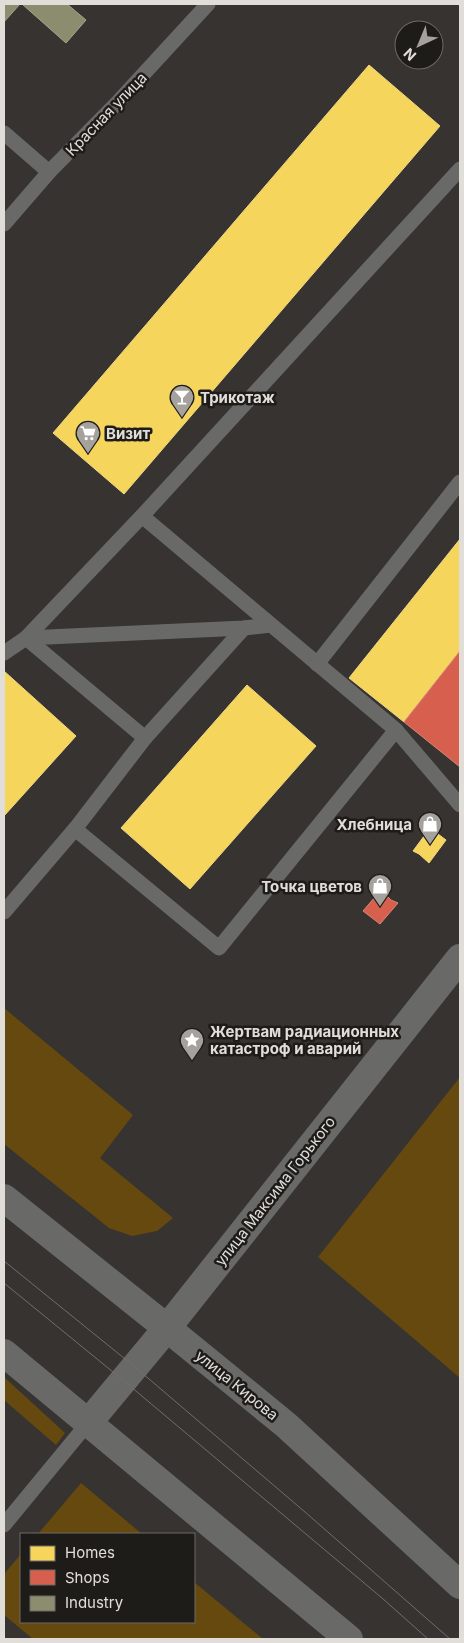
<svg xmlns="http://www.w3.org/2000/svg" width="464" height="1643" font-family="Inter,sans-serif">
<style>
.green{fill:#66490f}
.homes{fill:#f6d55c;stroke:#f0d782}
.shops{fill:#d6604d;stroke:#d98677}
.industry{fill:#8c8c6e;stroke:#a6a48e}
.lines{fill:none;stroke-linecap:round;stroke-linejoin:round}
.lane{stroke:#696968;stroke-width:15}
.primary{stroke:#696967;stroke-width:28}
.tram{stroke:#706f6e;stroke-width:1}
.labels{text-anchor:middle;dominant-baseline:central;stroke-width:5;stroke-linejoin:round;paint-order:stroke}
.street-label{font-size:15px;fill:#e1ddd9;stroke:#1e1c19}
.poi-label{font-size:15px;font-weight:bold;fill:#e1ddd9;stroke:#1e1c19;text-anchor:start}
</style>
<rect width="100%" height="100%" fill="#363330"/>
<g class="green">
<polygon points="4,1008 133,1115 100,1158 173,1218 157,1231 132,1236 109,1228 4,1144"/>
<polygon points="460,1077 460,1378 318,1257"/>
<polygon points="4,1377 65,1433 56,1445 4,1400"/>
<polygon points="81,1483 142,1534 38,1534"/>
<polygon points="21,1554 21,1622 194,1622 194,1582 263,1639 33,1639 4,1615 4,1574"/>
</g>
<g class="homes">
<polygon points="369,65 440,126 124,494 53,433"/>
<polygon points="460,539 460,651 404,722 349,678"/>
<polygon points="4,671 76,736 4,816"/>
<polygon points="247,685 316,746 190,889 121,828"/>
<polygon points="430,828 446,840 429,863 419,854 413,851"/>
</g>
<g class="shops">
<polygon points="460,651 460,767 404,722"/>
<polygon points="381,890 391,900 398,903 380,924 363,911"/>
</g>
<g class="industry">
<polygon points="4,4 20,4 4,22"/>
<polygon points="22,4 67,4 86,20 66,43"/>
</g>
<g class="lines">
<g class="lane">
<polyline points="4,133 49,172"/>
<polyline points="4,224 49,172 116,104 208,4"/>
<polyline points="142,516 396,730 460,805"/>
<polyline points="244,628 145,738 75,829 219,948 396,730"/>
<polyline points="26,638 244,628 271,625"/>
<polyline points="26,638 145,738"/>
<polyline points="4,653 26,638 142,516 460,169"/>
<polyline points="317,664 460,482"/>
<polyline points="4,912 75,829"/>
<polyline points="4,1525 88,1423"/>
</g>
<g class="primary">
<polyline points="4,1198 167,1328 286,1425 460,1585"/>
<polyline points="4,1353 349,1639"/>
<polyline points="88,1423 167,1328 460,958"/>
</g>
<g class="tram">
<polyline points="4,1261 135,1367 305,1512 450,1639"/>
<polyline points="4,1283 124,1381 382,1598 428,1639"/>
</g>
</g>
<defs>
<g id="bar-pin" transform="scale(1.25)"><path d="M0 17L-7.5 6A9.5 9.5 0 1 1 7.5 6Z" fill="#a5a29e" stroke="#1e1c19"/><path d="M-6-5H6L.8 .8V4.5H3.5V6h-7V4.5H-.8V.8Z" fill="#fff"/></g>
<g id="supermarket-pin" transform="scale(1.25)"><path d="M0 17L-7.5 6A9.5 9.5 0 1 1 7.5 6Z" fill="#a5a29e" stroke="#1e1c19"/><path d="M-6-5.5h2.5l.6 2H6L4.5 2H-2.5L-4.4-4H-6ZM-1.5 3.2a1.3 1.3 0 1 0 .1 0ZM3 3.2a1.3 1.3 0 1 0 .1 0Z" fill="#fff"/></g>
<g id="shop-pin" transform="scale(1.25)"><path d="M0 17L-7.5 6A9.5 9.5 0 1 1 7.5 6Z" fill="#a5a29e" stroke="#1e1c19"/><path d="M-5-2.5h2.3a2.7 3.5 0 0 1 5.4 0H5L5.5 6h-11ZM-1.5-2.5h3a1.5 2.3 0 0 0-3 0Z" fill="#fff"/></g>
<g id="sight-pin" transform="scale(1.25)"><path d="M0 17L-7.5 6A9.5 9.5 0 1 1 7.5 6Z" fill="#a5a29e" stroke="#1e1c19"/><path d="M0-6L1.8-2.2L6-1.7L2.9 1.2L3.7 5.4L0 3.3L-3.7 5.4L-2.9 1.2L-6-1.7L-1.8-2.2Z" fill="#fff"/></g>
</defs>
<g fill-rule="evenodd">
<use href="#bar-pin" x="182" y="397"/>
<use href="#supermarket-pin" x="88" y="433"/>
<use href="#shop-pin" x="430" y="824"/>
<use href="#shop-pin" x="380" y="886"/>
<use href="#sight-pin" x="192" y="1040"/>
</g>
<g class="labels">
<g class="street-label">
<text transform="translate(106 114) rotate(-46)">Красная улица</text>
<text transform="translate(275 1191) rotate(-52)">улица Максима Горького</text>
<text transform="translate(237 1385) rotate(39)">улица Кирова</text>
</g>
<g class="poi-label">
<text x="200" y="397">Трикотаж</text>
<text x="106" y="433">Визит</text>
<text x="412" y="824" text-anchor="end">Хлебница</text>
<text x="362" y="886" text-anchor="end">Точка цветов</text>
<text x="210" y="1031">Жертвам радиационных<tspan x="210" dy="17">катастроф и аварий</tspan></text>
</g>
</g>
<rect width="464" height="1643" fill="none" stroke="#e1ddd9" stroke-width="10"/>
<rect x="20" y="1533" width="175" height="90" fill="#1e1c19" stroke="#6c6966"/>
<rect x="30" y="1546" width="25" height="15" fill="#f6d55c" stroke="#6c6966"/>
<text x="65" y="1558" font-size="15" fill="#e1ddd9">Homes</text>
<rect x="30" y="1570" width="25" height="15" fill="#d6604d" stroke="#6c6966"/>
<text x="65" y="1583" font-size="15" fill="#e1ddd9">Shops</text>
<rect x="30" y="1596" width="25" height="15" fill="#8c8c6e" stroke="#6c6966"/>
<text x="65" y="1608" font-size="15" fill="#e1ddd9">Industry</text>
<g transform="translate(419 45) rotate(224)"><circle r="24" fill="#1e1c19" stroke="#6c6966"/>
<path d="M0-4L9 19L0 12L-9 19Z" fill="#a5a29e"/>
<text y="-8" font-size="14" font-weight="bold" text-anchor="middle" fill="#e1ddd9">N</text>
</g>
</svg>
